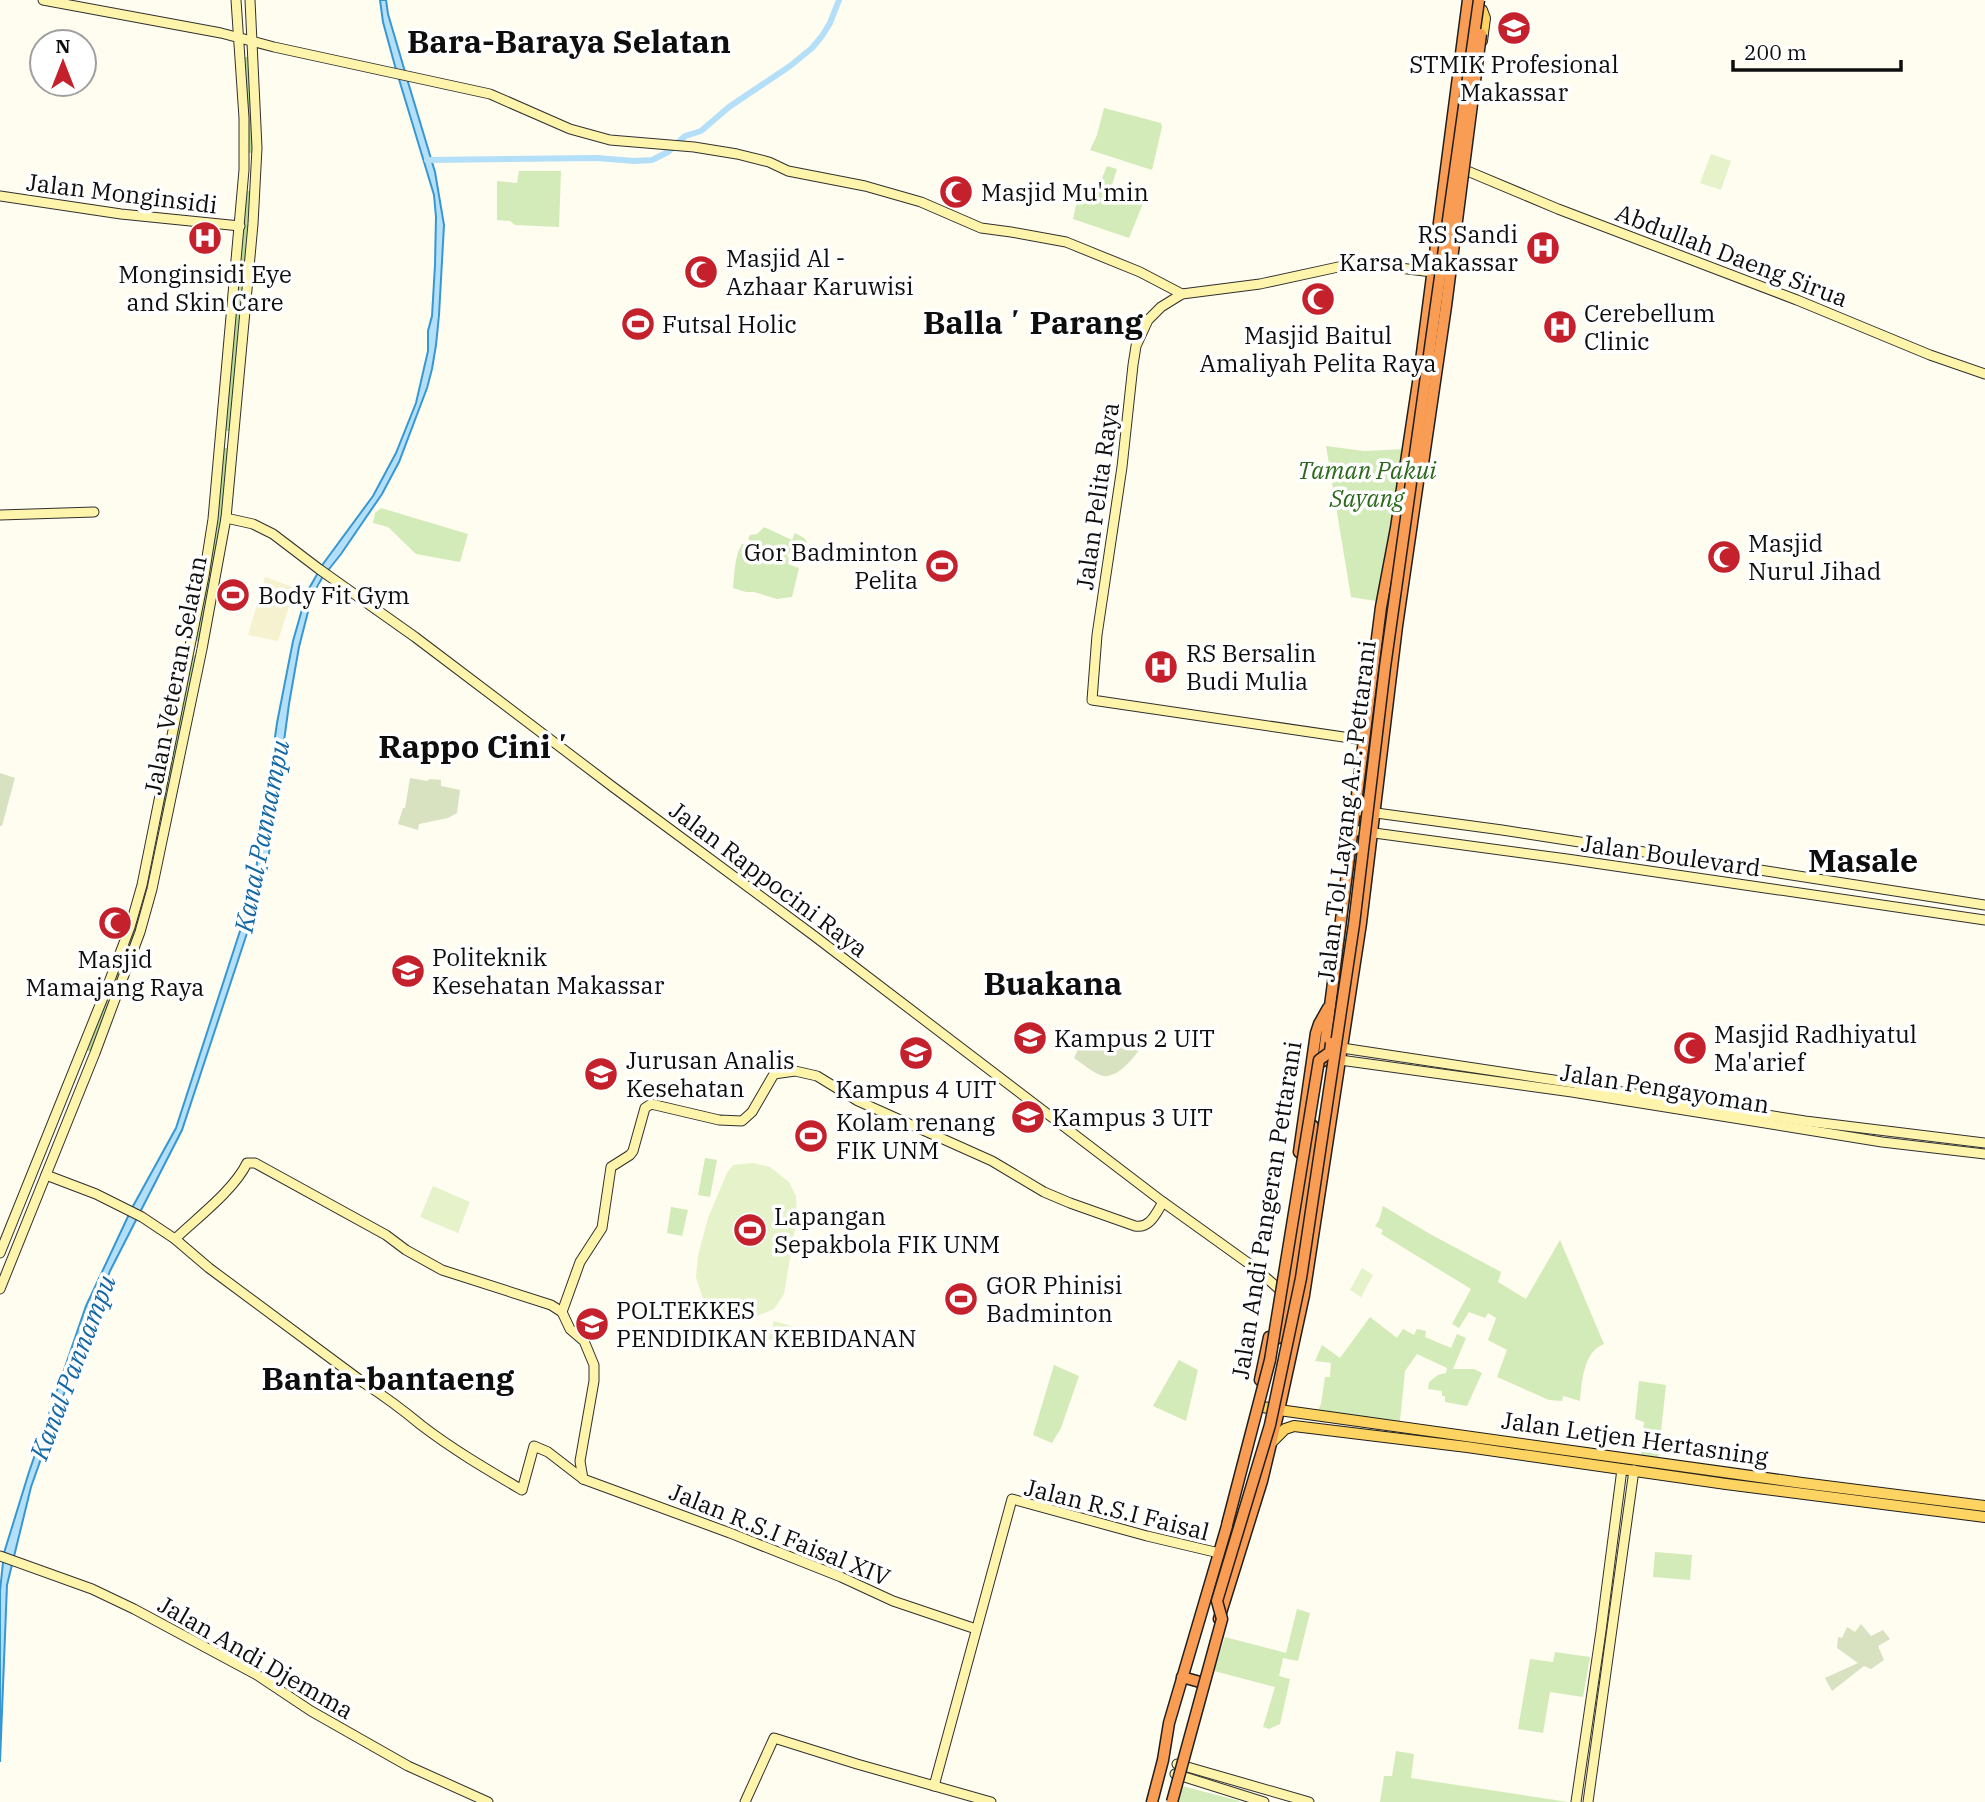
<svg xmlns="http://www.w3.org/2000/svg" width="1985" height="1802" font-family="'IBM Plex Serif',serif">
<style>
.farmland{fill:#f6f2cf}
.green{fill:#d3ebb8}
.forest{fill:#b7dc96}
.cemetery{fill:#d8e2c0}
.pitch{fill:#e5f2ca}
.water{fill:#b3dff8;stroke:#3797d2;stroke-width:2}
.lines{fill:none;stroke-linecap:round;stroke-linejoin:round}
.canal{stroke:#b3dff8;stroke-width:6}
.secondary-casing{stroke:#303030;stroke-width:11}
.primary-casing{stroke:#1f1f1f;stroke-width:12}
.highway-casing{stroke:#1f1f1f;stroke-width:13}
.secondary{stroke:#fff4ab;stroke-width:9}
.primary{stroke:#fdd462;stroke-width:10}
.highway{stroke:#f99c54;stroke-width:10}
.highway-bridge-casing{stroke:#1f1f1f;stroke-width:13;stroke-linecap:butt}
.highway-bridge{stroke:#f99c54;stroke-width:10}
.labels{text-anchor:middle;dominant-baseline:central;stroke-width:7;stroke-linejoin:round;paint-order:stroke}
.poi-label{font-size:24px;fill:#0e0e0e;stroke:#fff;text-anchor:start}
.street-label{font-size:24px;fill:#0e0e0e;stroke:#fff}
.park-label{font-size:24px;font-style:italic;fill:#2d691c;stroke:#fff}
.water-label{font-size:26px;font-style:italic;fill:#1368a5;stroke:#fff}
.district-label{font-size:32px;font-weight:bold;fill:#0e0e0e;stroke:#fff}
</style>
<rect width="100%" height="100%" fill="#fffcf0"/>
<polygon class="farmland" points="265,577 295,588 278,641 248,635"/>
<g class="green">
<polygon points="1104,108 1161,123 1162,127 1152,170 1090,150 1097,135"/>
<polygon points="1107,166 1117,169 1110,191 1144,201 1129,238 1073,219 1080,185 1098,188"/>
<polygon points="519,171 561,171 559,227 515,225 510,221 497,220 497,181 517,183"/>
<polygon points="1326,446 1364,451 1405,449 1382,602 1351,597"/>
<polygon points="381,508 468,534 460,562 416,554 388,527 373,523 375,513"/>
<path d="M 764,527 L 792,540 L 795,533 L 804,538 L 807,542 L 803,550 L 793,547 L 787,556 L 789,558 L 788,564 L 799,568 L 792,597 L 777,599 L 754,592 L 746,592 L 733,588 C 735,572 734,558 742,544 L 751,546 L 753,542 L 748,539 L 750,535 L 757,534 Z"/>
<polygon points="705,1158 717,1160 710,1197 698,1195"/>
<path d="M 1383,1206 L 1430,1234 L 1501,1272 L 1498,1282 L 1526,1299 L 1560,1240 L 1604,1344 C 1583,1352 1582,1382 1580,1401 L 1563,1396 L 1562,1401 L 1549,1400 L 1497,1377 L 1507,1350 L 1488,1340 L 1496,1318 L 1488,1313 L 1485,1318 L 1469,1312 L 1459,1328 L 1452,1324 L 1471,1289 L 1381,1234 L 1383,1230 L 1375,1226 L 1379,1220 Z"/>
<polygon points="671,1207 688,1210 682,1236 667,1233"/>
<polygon points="1370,1317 1397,1338 1403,1329 1414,1335 1417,1329 1426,1331 1425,1337 1451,1348 1457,1334 1466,1338 1453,1369 1474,1369 1482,1373 1467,1406 1445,1402 1445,1396 1442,1396 1442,1391 1428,1389 1429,1382 1438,1375 1446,1373 1447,1368 1417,1354 1405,1371 1400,1421 1318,1411 1321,1404 1325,1377 1330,1377 1331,1363 1315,1361 1322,1345 1340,1358"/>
<polygon points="1179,1360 1198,1370 1186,1421 1153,1406"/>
<polygon points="1054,1365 1079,1376 1061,1428 1052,1443 1033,1435"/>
<polygon points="1639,1381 1666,1385 1658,1459 1641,1455 1644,1422 1635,1419"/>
<polygon points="1655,1552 1692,1555 1690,1580 1653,1577"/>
<polygon points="1297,1609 1310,1613 1298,1661 1283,1658 1279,1676 1290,1679 1280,1724 1269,1729 1263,1727 1275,1687 1214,1671 1225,1637 1286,1653"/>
<polygon points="1555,1652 1590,1657 1583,1697 1550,1692 1543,1733 1518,1729 1530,1659 1553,1662"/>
<polygon points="1396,1751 1414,1754 1411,1778 1568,1802 1380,1802 1384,1776 1392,1776"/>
<polygon points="1182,1786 1240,1801 1239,1802 1178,1802"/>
</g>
<g class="forest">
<polygon points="241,57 249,57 254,153 246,153"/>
<polygon points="243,191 253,191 231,431 223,431"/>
<polygon points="221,448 231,448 225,517 201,642 192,640"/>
<polygon points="190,655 199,656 165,822 156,820"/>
<polygon points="134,911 145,914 95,1053 83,1049"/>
</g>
<g class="cemetery">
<polygon points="0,773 15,778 2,826 0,826"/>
<polygon points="410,778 428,781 429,779 441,780 441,786 460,790 457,813 448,818 419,824 418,830 398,824 403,808 405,808"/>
<path d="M 1104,1037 L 1142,1046 C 1134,1057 1119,1078 1103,1076 C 1094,1074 1082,1063 1074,1058 L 1082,1041 L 1100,1045 Z"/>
<polygon points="1861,1624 1871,1636 1883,1630 1890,1639 1878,1646 1884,1660 1871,1669 1864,1666 1832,1691 1825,1678 1858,1663 1837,1648 1838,1637 1842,1638 1847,1627 1855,1632"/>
</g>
<g class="pitch">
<polygon points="1711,154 1731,161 1721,190 1700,183"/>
<polygon points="226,583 244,586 240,608 222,605"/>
<polygon points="806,1120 828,1128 818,1153 795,1145"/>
<polygon points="753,1163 770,1167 789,1182 796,1196 797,1217 784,1294 774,1309 757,1316 735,1318 719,1313 703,1299 696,1277 698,1256 708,1218 727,1173 733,1165"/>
<polygon points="433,1186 470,1202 458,1233 420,1217"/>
<polygon points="1362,1268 1373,1275 1361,1297 1350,1290"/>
<polygon points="774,1321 802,1329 797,1346 768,1339"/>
</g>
<polygon class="water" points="380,0 386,0 388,14 408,82 435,172 444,225 439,315 436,345 432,369 427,388 399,462 382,494 341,554 322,578 312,596 299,647 289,704 267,868 251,921 182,1130 110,1271 77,1357 31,1487 7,1585 0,1762 0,1591 4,1553 29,1472 86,1306 132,1208 176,1128 240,931 256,870 277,723 293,641 307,592 323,564 373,496 396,453 416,403 428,351 428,331 432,316 435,265 436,217 434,195 395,66 383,22"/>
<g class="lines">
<polyline class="canal" points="427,160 597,158 634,161 652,160 668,152 685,136 701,131 729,107 790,66 812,48 822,36 830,23 839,0"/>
<g class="secondary-casing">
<g id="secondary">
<polyline points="43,0 221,33 274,47 490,94 570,129 610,140 694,147 737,154 769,162 788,171 865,186 921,202 981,228 1011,232 1066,242 1140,272 1182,294"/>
<polyline points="1465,170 1558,209 1797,300 1930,355 1985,374"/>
<polyline points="0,196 121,214 240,226"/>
<polyline points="0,515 94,512"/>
<polyline points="226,518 253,524 273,534 319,569 415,637 613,787 813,935 1163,1202 1255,1268 1279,1289"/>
<polyline points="1364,740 1092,700 1097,635 1122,467 1133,365 1136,346 1148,320 1161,307 1182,294 1260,284 1352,264 1368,264 1432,272"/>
<polyline points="1354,810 1502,830 1985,905"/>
<polyline points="1352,830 1567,859 1985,920"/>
<polyline points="1342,1048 1574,1083 1584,1086 1805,1121 1985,1143"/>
<polyline points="1340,1060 1572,1092 1882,1142 1985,1154"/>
<path d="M 46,1175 L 96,1194 L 142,1217 L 175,1239 L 209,1268 L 364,1383 C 384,1396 403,1410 421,1425 C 452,1449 488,1470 522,1490 L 534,1446 L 548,1452 L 583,1479 L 730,1533 L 841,1577 L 893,1601 L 976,1629"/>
<path d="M 175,1239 C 197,1218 234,1190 247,1163 L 255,1163 L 386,1235 L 406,1250 L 442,1270 L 551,1305 L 562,1312"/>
<polyline points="0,1253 106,990 130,927 142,885 204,576 213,519 244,170 244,118 236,0"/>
<polyline points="0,1289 95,1053 140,932 152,889 202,649 226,518 253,224 257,148 250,0"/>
<path d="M 562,1312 L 580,1262 L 602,1228 L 611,1167 L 630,1155 L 633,1151 L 645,1108 L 651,1104 L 719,1120 L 742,1121 L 752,1112 L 774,1074 L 795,1071 L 817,1076 L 858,1101 L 992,1161 L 1044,1192 L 1070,1203 L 1135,1226 C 1150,1229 1156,1213 1163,1202"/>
<polyline points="562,1312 570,1329 584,1341 594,1365 594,1381 580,1461 583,1479"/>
<polyline points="0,1556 92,1589 134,1609 257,1675 311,1711 408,1766 488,1802"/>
<polyline points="1177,1764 1309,1802"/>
<polyline points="1175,1774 1264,1802"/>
<polyline points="934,1786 1012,1499 1147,1536 1219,1553"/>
<polyline points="745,1802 774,1738 857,1764 991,1802"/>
<polyline points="1576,1802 1601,1631 1622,1469"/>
<polyline points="1588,1802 1634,1470"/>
</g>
</g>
<g class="primary-casing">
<g id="primary">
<polyline points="1482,10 1485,18 1482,41"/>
<polyline points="1263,1407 1279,1410 1802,1483 1985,1506"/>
<polyline points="1272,1442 1285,1429 1294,1426 1467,1447 1726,1484 1985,1517"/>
</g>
</g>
<g class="highway-casing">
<g id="highway">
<polyline points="1323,1061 1381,607 1396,528 1419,376 1468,0"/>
<polyline points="1299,1152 1316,1033 1319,1024 1328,1008"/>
<polyline points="1278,1338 1291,1278 1313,1126"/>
<polyline points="1260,1380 1269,1337"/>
<polyline points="1219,1619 1262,1481 1279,1410 1304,1295 1361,923 1397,626 1420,468"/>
<polyline points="1182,1677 1200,1682"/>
<polyline points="1152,1802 1163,1760 1169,1723 1229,1519"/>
</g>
</g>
<use href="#secondary" class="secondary"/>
<use href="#primary" class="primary"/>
<use href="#highway" class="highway"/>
<g class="highway-bridge-casing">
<g id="highway-bridge">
<polyline points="1421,477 1446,306 1481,34"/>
<polyline points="1227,1525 1270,1360 1319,1060 1330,1052 1331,1043"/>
<polyline points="1172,1802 1222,1619 1217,1601 1270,1425 1301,1278 1354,924 1385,667 1479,0"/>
</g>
</g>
<use href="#highway-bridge" class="highway-bridge"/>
</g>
<defs>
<g id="university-disc" transform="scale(1.75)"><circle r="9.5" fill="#c4212c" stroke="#fff"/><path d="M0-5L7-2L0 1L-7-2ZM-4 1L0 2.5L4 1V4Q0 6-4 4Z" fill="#fff"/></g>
<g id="mosque-disc" transform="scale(1.75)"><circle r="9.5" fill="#c4212c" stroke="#fff"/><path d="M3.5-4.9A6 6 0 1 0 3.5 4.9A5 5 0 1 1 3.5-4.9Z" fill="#fff"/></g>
<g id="hospital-disc" transform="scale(1.75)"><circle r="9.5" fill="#c4212c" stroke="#fff"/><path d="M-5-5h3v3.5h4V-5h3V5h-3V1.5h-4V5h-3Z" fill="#fff"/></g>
<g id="stadium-disc" transform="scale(1.75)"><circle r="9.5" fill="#c4212c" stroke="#fff"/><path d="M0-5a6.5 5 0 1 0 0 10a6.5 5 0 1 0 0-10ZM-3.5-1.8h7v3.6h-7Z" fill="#fff"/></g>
</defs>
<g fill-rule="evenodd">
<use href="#university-disc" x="1514" y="28"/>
<use href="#mosque-disc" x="956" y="192"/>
<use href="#hospital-disc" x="205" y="238"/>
<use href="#hospital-disc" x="1543" y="248"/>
<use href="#mosque-disc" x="701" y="272"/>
<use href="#mosque-disc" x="1318" y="299"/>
<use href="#stadium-disc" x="638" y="324"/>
<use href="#hospital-disc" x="1560" y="327"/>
<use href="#mosque-disc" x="1724" y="557"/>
<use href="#stadium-disc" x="942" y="566"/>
<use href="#stadium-disc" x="233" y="595"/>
<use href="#hospital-disc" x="1161" y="667"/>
<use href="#mosque-disc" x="115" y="923"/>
<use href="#university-disc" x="408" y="971"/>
<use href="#university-disc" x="1030" y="1038"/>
<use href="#mosque-disc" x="1690" y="1048"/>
<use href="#university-disc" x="916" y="1053"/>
<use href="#university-disc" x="601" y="1074"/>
<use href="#university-disc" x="1028" y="1117"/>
<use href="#stadium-disc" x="811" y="1136"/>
<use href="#stadium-disc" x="750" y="1230"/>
<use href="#stadium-disc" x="961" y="1299"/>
<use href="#university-disc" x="592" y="1324"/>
</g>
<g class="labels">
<g class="poi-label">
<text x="1514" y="64" text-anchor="middle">STMIK Profesional<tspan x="1514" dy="28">Makassar</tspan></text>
<text x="981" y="192">Masjid Mu'min</text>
<text x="1518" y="234" text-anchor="end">RS Sandi<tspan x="1518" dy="28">Karsa Makassar</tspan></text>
<text x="726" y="258">Masjid Al -<tspan x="726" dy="28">Azhaar Karuwisi</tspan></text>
<text x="205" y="274" text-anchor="middle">Monginsidi Eye<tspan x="205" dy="28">and Skin Care</tspan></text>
<text x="1584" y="313">Cerebellum<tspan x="1584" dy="28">Clinic</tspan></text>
<text x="662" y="324">Futsal Holic</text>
<text x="1318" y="335" text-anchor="middle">Masjid Baitul<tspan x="1318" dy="28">Amaliyah Pelita Raya</tspan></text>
<text x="1748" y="543">Masjid<tspan x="1748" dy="28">Nurul Jihad</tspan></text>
<text x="918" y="552" text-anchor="end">Gor Badminton<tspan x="918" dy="28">Pelita</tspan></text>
<text x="258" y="595">Body Fit Gym</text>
<text x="1186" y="653">RS Bersalin<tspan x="1186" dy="28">Budi Mulia</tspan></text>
<text x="432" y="957">Politeknik<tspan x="432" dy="28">Kesehatan Makassar</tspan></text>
<text x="115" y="959" text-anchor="middle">Masjid<tspan x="115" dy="28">Mamajang Raya</tspan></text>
<text x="1714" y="1034">Masjid Radhiyatul<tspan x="1714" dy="28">Ma'arief</tspan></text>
<text x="1054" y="1038">Kampus 2 UIT</text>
<text x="626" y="1060">Jurusan Analis<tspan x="626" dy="28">Kesehatan</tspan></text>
<text x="916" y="1089" text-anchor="middle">Kampus 4 UIT</text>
<text x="1052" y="1117">Kampus 3 UIT</text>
<text x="836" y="1122">Kolam renang<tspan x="836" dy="28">FIK UNM</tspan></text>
<text x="774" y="1216">Lapangan<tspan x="774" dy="28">Sepakbola FIK UNM</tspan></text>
<text x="986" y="1285">GOR Phinisi<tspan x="986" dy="28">Badminton</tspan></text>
<text x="616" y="1310">POLTEKKES<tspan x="616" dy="28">PENDIDIKAN KEBIDANAN</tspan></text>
</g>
<g class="street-label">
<text transform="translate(122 193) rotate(7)">Jalan Monginsidi</text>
<text transform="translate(1732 255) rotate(21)">Abdullah Daeng Sirua</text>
<text transform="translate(1097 496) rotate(-82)">Jalan Pelita Raya</text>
<text transform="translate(175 675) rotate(-79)">Jalan Veteran Selatan</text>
<text transform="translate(1346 811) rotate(-83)">Jalan Tol Layang A.P. Pettarani</text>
<text transform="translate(1671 855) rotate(8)">Jalan Boulevard</text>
<text transform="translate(769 879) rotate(37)">Jalan Rappocini Raya</text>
<text transform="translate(1665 1088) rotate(9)">Jalan Pengayoman</text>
<text transform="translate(1266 1210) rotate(-81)">Jalan Andi Pangeran Pettarani</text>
<text transform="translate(1635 1438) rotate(8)">Jalan Letjen Hertasning</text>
<text transform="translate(1117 1509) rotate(14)">Jalan R.S.I Faisal</text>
<text transform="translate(780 1534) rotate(22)">Jalan R.S.I Faisal XIV</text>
<text transform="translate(256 1657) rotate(30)">Jalan Andi Djemma</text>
</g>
<g class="park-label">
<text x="1367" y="470">Taman Pakui<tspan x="1367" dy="28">Sayang</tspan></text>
</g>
<g class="water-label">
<text transform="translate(261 836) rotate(-79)">Kanal Pannampu</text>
<text transform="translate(72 1367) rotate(-69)">Kanal Pannampu</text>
</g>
<g class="district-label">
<text x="569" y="41">Bara-Baraya Selatan</text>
<text x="1033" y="322">Ballaʼ Parang</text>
<text x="474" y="746">Rappo Ciniʼ</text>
<text x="1863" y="860">Masale</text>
<text x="1053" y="983">Buakana</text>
<text x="388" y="1378">Banta-bantaeng</text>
</g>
</g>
<g transform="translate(63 63)"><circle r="33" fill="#ffffff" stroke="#9f9f9f" stroke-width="2"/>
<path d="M0-5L12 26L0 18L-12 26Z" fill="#c4212c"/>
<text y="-10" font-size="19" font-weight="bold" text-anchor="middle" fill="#0e0e0e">N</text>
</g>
<path d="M1733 60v10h168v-10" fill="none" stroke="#0e0e0e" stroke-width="3.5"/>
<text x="1744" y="60" font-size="21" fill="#0e0e0e" stroke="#ffffff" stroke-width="5" paint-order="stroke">200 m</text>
</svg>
